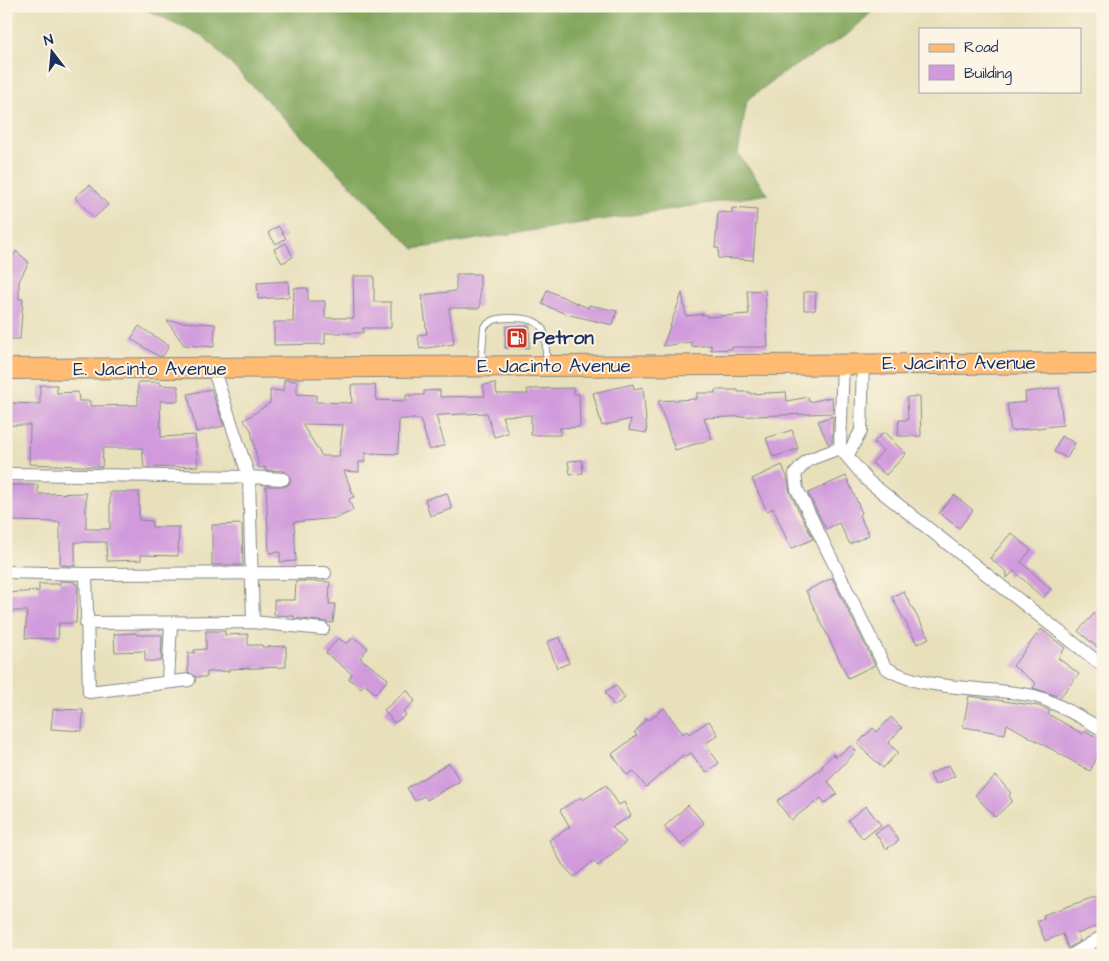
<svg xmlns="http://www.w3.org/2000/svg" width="1109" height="961" font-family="'Architects Daughter',sans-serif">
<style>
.forest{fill:#81a65c;stroke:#4e6a5d}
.building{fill:#d09adc;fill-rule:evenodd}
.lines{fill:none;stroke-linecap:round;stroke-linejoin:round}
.service-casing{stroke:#82888c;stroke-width:8}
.minor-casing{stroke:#82888c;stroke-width:14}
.primary-casing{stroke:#82888c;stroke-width:22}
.service{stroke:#fff;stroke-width:6}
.minor{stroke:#fff;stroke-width:12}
.primary{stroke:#ffbb71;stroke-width:20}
.labels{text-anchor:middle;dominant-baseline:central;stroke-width:4;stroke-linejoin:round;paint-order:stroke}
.poi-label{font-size:19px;font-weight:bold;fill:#1b2f5e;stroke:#fcf5e5;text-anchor:start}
.street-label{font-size:19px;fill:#1b2f5e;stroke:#fcf5e5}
</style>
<rect width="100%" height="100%" fill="#fcf5e5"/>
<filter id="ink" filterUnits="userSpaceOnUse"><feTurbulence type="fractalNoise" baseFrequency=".02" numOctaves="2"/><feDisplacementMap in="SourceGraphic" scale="10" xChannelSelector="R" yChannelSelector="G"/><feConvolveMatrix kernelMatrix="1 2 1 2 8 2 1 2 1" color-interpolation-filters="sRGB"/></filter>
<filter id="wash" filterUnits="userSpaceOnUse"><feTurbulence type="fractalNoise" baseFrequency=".0096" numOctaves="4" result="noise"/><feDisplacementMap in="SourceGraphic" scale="20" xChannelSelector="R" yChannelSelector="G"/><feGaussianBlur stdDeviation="1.12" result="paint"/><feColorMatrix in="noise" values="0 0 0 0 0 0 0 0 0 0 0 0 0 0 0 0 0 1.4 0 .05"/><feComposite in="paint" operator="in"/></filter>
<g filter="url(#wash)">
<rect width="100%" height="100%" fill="#e8e0bb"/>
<polygon class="forest" points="138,6 878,6 847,35 783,73 747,100 738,154 768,194 414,249 203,36"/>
<g id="blocks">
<g class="building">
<polygon points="90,185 108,205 94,218 75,197"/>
<polygon points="732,208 757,210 753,260 718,258 719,248 715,248 718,212 732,213"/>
<polygon points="278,226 286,238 276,244 268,233"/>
<polygon points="286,243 293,257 282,263 274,249"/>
<polygon points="16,251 29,262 19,281 19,299 23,299 20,339 6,339 6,269"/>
<polygon points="456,274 480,274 480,308 449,308 454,344 420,349 418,335 427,334 422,295 456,291"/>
<polygon points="353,276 374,276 374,302 391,302 391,328 363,328 363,333 325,333 325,344 274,345 274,322 293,322 294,288 308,288 308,301 325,301 325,318 354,318"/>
<polygon points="288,281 289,297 258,299 257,283"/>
<polygon points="547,290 588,308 589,305 617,311 613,325 566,314 542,304"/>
<polygon points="765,290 768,347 732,347 732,349 711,350 711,345 692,347 691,342 663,346 682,293 686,316 706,314 707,317 749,314 747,291"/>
<polygon points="804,292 816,292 815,310 804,310"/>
<polygon points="167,321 215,324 214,347 184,345"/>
<polygon points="139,326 169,346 163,356 158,356 131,339"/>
<polygon points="506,326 530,326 529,348 505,348"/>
<path d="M 284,380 L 297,381 L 297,394 L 316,395 L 316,402 L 352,403 L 351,385 L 375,385 L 376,400 L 406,401 L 406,395 L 424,395 L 424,391 L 440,390 L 440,397 L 485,396 L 483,385 L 495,383 L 497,394 L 528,394 L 527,389 L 573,388 L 574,394 L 579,394 L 580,427 L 560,428 L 560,435 L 531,435 L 531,415 L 502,416 L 508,433 L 494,437 L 487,413 L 441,415 L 436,416 L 445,445 L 430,450 L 420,419 L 399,419 L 398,454 L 365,453 L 365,462 L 359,462 L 359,472 L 344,471 L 354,497 L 349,499 L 353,510 L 337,518 L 294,522 L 296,561 L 280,562 L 280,552 L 269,553 L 266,486 L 286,486 L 290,483 L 290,476 L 284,471 L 265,470 L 265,467 L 259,468 L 251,430 L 244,420 L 270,403 L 270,390 L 283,391 ZM 302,424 L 343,425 L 339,456 L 322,456 Z"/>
<polygon points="138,382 160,382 160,385 178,386 178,401 160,401 161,437 195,435 198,466 144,468 142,448 103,448 102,467 29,464 30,425 6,425 6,403 40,404 40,385 57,385 57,393 78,392 79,401 90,401 90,406 138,405"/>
<polygon points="633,384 634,389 643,387 647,433 629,430 631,419 602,426 593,393"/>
<polygon points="1059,388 1063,425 1011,431 1007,404 1026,402 1025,392"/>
<polygon points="211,389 224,426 196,432 188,394"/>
<polygon points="715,390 738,390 738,392 750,392 750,394 786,392 787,401 808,397 809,402 832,397 833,413 704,418 712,439 675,450 658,401 697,399 697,393 715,393"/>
<polygon points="907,397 920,397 921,436 898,436 899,420 908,420"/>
<polygon points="833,416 832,442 828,444 818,421"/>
<polygon points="792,430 798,449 773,457 766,438"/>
<polygon points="884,432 906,454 886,475 872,463 883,451 874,442"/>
<polygon points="1061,436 1075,443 1067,458 1054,452"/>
<polygon points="582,460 583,473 570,474 568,461"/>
<polygon points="782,465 787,477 790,493 813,539 791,549 773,508 767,511 752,479"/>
<polygon points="846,476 862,513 859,515 869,535 850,544 839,523 826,529 808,493"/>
<polygon points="6,485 38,485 38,494 86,493 86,529 110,529 110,492 139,492 139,520 152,521 152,527 179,527 178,556 141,555 141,560 107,561 106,542 75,542 75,566 60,565 60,522 6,521"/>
<polygon points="447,493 452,509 430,516 425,499"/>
<polygon points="954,495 973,510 959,528 939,513"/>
<polygon points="242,524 243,565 212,565 212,525"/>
<polygon points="1011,533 1031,550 1021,562 1051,589 1043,598 1014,571 1007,578 1007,572 990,558"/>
<polygon points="832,578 875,665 848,678 806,591"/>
<polygon points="60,581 75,582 75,584 78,584 76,623 59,623 58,639 25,638 27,611 6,611 6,593 39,591 39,584 60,584"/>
<polygon points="296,581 330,582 329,604 335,604 333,623 294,618 294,616 274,615 274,600 295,600"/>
<polygon points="903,591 929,638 917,644 892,597"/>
<polygon points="1103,604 1103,652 1078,631"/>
<polygon points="1041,629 1065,648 1058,658 1079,674 1060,697 1033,688 1036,683 1013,666"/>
<polygon points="206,631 225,631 225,635 248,634 248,645 262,645 262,647 286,646 286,667 229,669 229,671 207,672 207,677 196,677 188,672 188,653 194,653 194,650 206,649"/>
<polygon points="136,633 137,635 162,635 161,661 145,661 145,651 115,652 114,634"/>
<polygon points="353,637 368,648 360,658 388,679 376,694 364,684 361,688 349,679 352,674 326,653 338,638 347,644"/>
<polygon points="560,637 569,663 557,668 547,642"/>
<polygon points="616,685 625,698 614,706 605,692"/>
<polygon points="407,690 415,701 403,711 406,715 394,723 384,710"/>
<polygon points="969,696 1039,706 1050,711 1048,714 1083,734 1085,731 1103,740 1103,746 1090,771 1007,724 1005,734 963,727"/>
<polygon points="664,708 683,734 687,731 689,734 709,721 718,735 705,744 719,763 706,773 691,753 685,757 683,755 646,787 633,771 627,775 612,754 637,735 634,733 647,718 649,720"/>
<polygon points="53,709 83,710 82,731 51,729"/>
<polygon points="891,717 902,728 888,743 898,752 883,768 857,744 873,728 877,732"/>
<polygon points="851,746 856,751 828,781 837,794 825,803 821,798 791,820 777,801 823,767 822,766 833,754 836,757"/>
<polygon points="449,763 460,781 427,800 424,796 415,801 407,788"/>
<polygon points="949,765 955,776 935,785 930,774"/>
<polygon points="996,776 1011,793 1009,795 1012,801 995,817 975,795"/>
<polygon points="606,785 619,805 624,802 631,816 612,827 626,842 598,866 593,861 574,877 562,864 549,840 570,827 560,810 581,797 583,800"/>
<polygon points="688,805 704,823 681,845 664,827"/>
<polygon points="866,806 881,825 863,839 848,820"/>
<polygon points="888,825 899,841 886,849 875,833"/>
<polygon points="1103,894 1103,924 1077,934 1080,941 1068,948 1063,934 1045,941 1037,921 1044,918 1043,915"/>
</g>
</g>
</g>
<g filter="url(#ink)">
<use href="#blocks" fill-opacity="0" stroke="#82888c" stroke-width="1"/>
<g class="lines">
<g class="service-casing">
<path id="service" d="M 481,365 L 484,327 C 493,318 501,318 512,318 C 548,318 546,332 546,364"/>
</g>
<g class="minor-casing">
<g id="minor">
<polyline points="843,363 840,448 868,481 1103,666"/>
<polyline points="213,368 249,477 253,622"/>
<path d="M 840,448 L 808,460 L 795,474 L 797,489 L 885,667 C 920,692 991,686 1034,696 C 1052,700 1086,720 1103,730"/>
<polyline points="847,456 861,431 863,363"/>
<polyline points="6,474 249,477 283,479"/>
<polyline points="6,572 86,574 325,573"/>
<polyline points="86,574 89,692 189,680"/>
<polyline points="86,623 253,622 323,629"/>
<polyline points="168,681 171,623"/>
<polyline points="1072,955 1103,936"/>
</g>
</g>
<g class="primary-casing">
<polyline id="primary" points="6,369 1103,363"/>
</g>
<use href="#service" class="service"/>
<use href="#minor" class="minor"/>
<use href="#primary" class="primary"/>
</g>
</g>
<defs>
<g id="fuel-square" transform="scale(1.125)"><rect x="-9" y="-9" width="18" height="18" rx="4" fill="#c8321e" stroke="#fcf5e5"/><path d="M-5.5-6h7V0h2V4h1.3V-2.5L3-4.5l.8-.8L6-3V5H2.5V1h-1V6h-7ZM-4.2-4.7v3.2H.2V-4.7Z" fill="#fff"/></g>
</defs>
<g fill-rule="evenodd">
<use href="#fuel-square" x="517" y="338"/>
</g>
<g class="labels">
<g class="poi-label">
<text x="533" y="338">Petron</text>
</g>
<g class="street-label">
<text x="959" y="363">E. Jacinto Avenue</text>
<text x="554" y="366">E. Jacinto Avenue</text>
<text x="150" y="369">E. Jacinto Avenue</text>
</g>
</g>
<rect width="1109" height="961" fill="none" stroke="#fcf5e5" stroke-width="25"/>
<rect x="919" y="28" width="162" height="65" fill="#fcf5e5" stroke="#a2a6af"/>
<rect x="929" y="44" width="25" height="8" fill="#ffbb71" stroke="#a2a6af"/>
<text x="964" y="52" font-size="15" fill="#1b2f5e">Road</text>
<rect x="929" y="65" width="25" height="15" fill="#d09adc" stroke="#a2a6af"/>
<text x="964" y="78" font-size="15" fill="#1b2f5e">Building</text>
<g transform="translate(52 52) rotate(344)" stroke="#fcf5e5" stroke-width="4" paint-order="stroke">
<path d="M0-4L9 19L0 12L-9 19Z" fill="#1b2f5e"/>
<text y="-8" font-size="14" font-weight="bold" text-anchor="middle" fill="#1b2f5e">N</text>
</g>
</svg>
